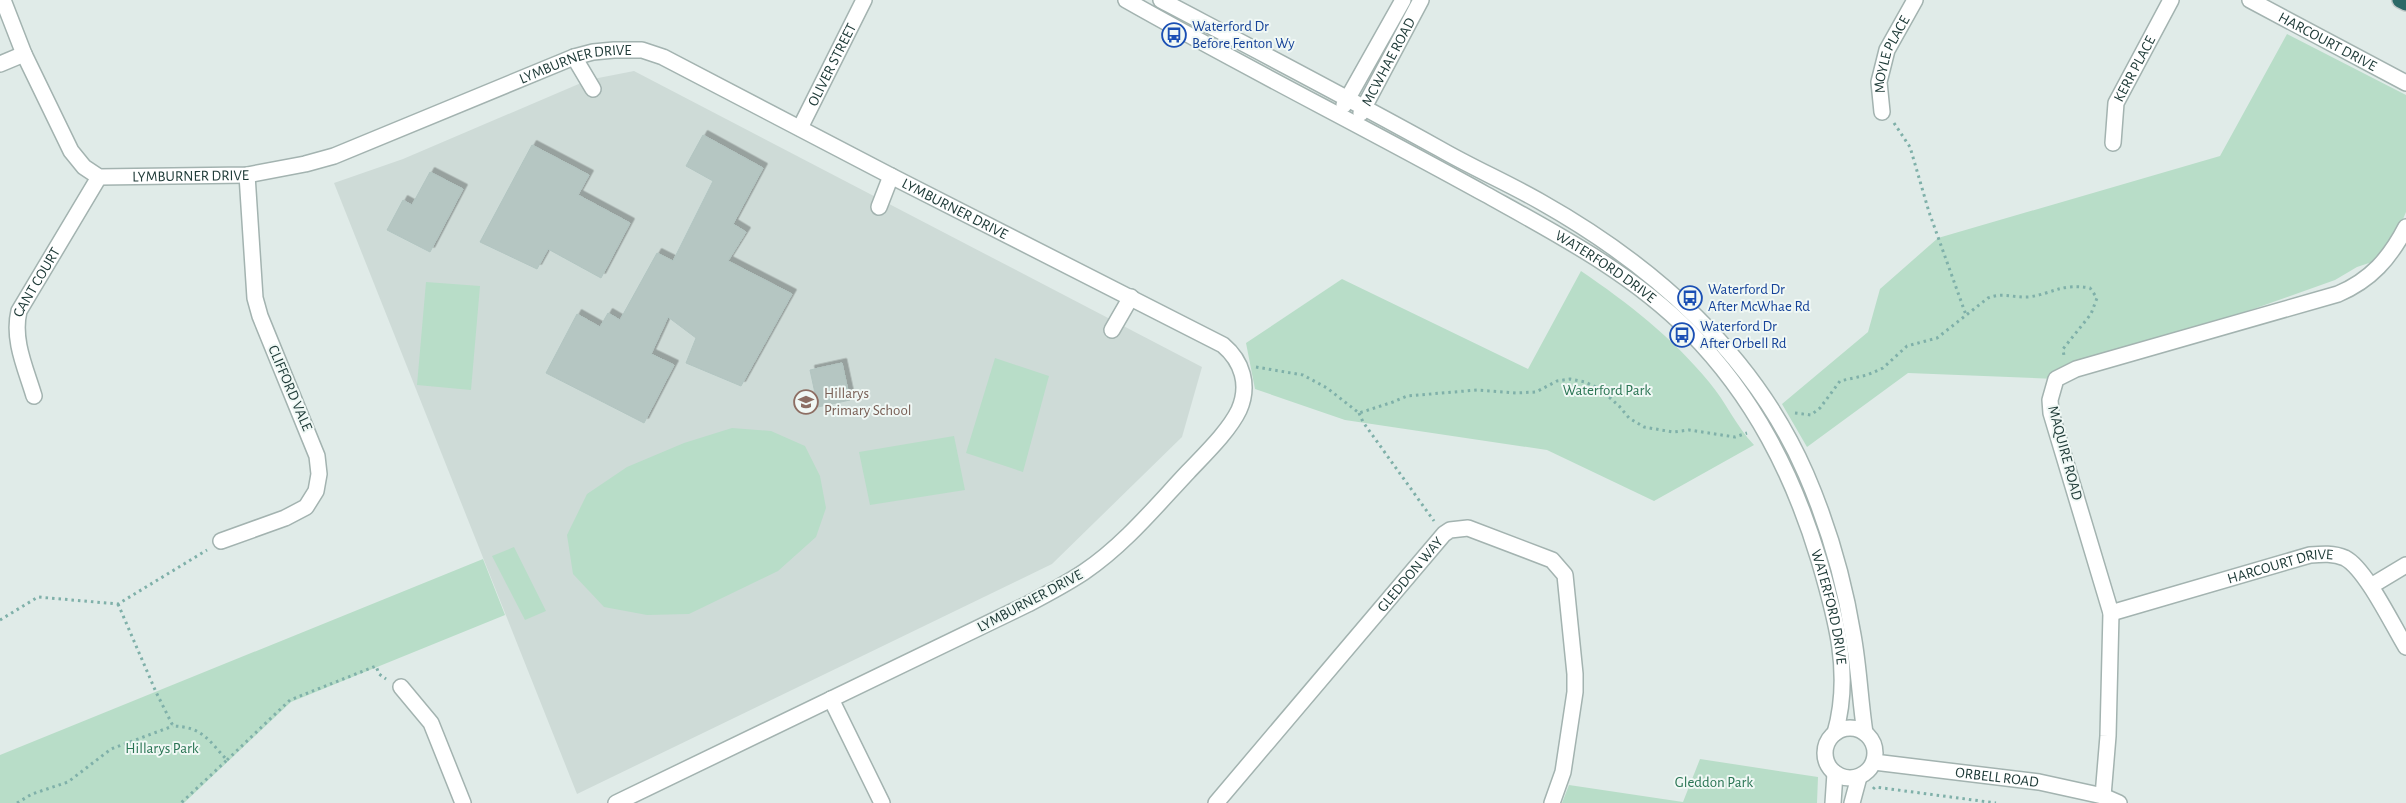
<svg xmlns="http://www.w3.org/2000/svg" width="2406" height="803" font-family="'Alegreya Sans',sans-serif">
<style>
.built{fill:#cedbd7}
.green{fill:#b8ddc8}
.building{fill:#b5c6c2;stroke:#b2c5c1;filter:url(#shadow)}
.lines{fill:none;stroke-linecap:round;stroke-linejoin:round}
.minor-casing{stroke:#a3b3b0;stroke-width:18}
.highway-casing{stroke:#c1c8c8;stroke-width:18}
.path{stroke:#7fb0a9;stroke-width:3;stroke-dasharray:2.5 4;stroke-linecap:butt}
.minor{stroke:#fff;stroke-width:15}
.highway{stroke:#2b6967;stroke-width:15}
.labels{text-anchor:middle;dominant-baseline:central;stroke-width:4;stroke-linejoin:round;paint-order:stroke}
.transit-label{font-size:15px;fill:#164399;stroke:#f0f8f5;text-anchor:start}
.street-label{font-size:15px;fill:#203c39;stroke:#f0f8f5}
.park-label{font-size:15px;fill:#297453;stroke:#f0f8f5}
.education-label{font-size:15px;fill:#785e54;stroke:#f0f8f5;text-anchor:start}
</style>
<defs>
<filter id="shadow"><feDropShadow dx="4.5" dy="-4.5" stdDeviation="0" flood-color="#0004"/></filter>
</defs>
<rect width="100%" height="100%" fill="#e0ebe8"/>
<polygon class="built" points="634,71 1202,367 1182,437 1052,564 577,794 334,183 403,159 588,80"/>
<g class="green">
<polygon points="2287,34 2406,95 2406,212 2387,257 2357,267 2335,280 2056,379 1908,373 1807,447 1782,404 1868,332 1880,289 1938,238 2220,156"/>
<path d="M 1581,271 C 1628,303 1673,338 1709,382 C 1726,402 1736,426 1754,445 L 1654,501 L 1547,450 L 1345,420 L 1255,389 L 1246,343 L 1342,279 L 1528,369 Z"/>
<polygon points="426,282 480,286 471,390 417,385"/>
<polygon points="995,358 1049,376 1023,472 966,453"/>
<polygon points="732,428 771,431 805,446 820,476 826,508 816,537 778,571 689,614 647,615 604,607 573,574 567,535 587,494 627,467 684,443"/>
<polygon points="954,436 965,490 870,505 859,452"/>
<polygon points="514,547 546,611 525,620 492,556"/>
<polygon points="483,559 505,615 291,702 184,803 0,803 0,755"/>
<polygon points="1700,759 1818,777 1817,803 1562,803 1569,785 1683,802"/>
</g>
<g class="building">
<polygon points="703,135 763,168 733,224 746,232 728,261 792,294 741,386 686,363 696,338 668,317 651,354 674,365 644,423 546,373 577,314 600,327 608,313 620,320 657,253 673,261 713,181 686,166"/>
<polygon points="532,145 589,175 578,195 630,223 601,278 548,249 537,269 480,242"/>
<polygon points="430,172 463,189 430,252 387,230 403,200 412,205"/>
<polygon points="842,363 850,400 818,407 810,370"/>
</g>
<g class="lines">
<g class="minor-casing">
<g id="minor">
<path id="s1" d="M 3,0 L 24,54 L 71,151 L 84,167 L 99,177 L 247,175 L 305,164 L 334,156 L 574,57 L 593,52 L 614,50 L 642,50 L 663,57 L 891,176 L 1223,345 C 1242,361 1250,385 1239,410 C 1229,431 1205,454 1188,472 C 1156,506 1124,545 1084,572 C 1066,584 1047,594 1028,604 L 616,803"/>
<path id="s2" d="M 1126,0 C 1244,67 1366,128 1485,194 C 1557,234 1632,273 1690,332 C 1754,397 1793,474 1819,560 C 1836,618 1852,674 1835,733"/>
<path d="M 1161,0 C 1254,49 1348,98 1440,149 C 1473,168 1508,183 1541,202 C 1653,265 1754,354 1806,474 C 1828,525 1844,580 1853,635 C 1859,668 1860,700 1865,733"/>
<path id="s3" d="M 2250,0 L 2406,83"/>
<polyline points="574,57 593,89"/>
<polyline points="0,64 24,54"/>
<polyline points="1344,105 1403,0"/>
<path id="s4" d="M 1882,112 L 1879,82 L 1887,50 L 1915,0"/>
<path id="s5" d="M 1361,113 L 1421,0"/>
<path id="s6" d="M 800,128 L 864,0"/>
<path id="s7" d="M 2113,143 L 2116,103 L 2171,0"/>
<polyline points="879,207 891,176"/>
<polyline points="1112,330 1131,297"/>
<path id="s8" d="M 34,396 C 26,369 12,340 19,311 L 99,177"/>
<polyline points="221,541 285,518 306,507 316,491 319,474 317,456 260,316 255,298 247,175"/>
<polyline points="2371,586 2406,565"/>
<path id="s9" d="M 2111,613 L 2310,555 C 2322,554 2334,553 2345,558 C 2366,569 2393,626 2406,647"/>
<polyline points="401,687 431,723 463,803"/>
<polyline points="831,699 882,803"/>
<circle cx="1850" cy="753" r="25"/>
<path id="s10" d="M 1874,762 L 2039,782 L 2103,796 L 2119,803"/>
<path d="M 2103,796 L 2108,736 L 2111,613 L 2051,413 L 2050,400 L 2056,379 L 2076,369 L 2338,294 C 2371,280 2390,258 2406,227"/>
<path id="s11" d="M 1216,803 L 1444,534 L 1450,530 L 1468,528 L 1552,560 L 1565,575 L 1575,674 L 1575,692 L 1563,772 L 1552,803"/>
<polyline points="1833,803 1835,773"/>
<polyline points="1852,803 1859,777"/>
</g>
</g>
<g class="highway-casing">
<polyline id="highway" points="2400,0 2406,3"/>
</g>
<g class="path">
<polyline points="1894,123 1910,147 1929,212 1966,315"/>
<polyline points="1256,367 1303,375 1327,388 1359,413 1393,402 1407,396 1477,390 1516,393 1536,392 1557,381 1570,379 1585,382 1600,389 1619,406 1629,418 1644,427 1673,432 1689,430 1735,437 1747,433"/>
<polyline points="1359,413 1363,422 1434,521"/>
<path d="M 1795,413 L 1811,415 L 1820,408 L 1840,381 L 1867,375 L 1883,368 L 1907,346 L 1937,338 L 1988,298 C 2003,292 2014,298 2029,297 C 2054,293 2062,283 2090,288 L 2097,298 L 2091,314 L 2063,349 L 2064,356"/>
<path d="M 118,604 L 156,692 L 173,726 C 203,727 208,740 227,760 L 181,803"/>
<polyline points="0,620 38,597 118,604 207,550"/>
<polyline points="227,760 290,700 376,666 379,674 386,679"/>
<polyline points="1873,789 1875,787 1996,803"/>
<polyline points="17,803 32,794 68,782 111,749 173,726"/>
</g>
<use href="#minor" class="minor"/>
<use href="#highway" class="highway"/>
</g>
<defs>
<g id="bus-ring" transform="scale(1.25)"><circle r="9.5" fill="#f0f8f5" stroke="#1a4fb4" stroke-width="1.5"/><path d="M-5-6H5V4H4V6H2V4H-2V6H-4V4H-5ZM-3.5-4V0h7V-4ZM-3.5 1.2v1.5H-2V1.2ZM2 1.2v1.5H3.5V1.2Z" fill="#1a4fb4"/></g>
<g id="school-ring" transform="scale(1.25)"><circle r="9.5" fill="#f0f8f5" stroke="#8d6e63" stroke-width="1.5"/><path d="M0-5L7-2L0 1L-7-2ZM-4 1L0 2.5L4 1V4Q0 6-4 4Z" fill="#8d6e63"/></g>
</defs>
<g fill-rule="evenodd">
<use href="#bus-ring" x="1174" y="35"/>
<use href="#bus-ring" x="1690" y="298"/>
<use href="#bus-ring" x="1682" y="335"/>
<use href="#school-ring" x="806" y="402"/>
</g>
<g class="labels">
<g class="transit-label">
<text x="1192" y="26">Waterford Dr<tspan x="1192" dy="17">Before Fenton Wy</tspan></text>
<text x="1708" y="289">Waterford Dr<tspan x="1708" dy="17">After McWhae Rd</tspan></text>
<text x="1700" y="326">Waterford Dr<tspan x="1700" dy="17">After Orbell Rd</tspan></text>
</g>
<g class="street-label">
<text stroke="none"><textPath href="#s3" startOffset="88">HARCOURT DRIVE</textPath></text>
<text stroke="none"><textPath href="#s4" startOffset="60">MOYLE PLACE</textPath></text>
<text stroke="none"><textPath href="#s5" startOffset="58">MCWHAE ROAD</textPath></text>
<text stroke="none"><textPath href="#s6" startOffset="71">OLIVER STREET</textPath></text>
<text stroke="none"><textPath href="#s1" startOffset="701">LYMBURNER DRIVE</textPath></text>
<text stroke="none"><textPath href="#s7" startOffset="79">KERR PLACE</textPath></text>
<text stroke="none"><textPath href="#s1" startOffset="296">LYMBURNER DRIVE</textPath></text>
<text stroke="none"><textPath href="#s1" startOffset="1121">LYMBURNER DRIVE</textPath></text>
<text stroke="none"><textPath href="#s2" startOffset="549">WATERFORD DRIVE</textPath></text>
<text stroke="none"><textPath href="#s8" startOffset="121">CANT COURT</textPath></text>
<text transform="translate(290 388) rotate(67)">CLIFFORD VALE</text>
<text transform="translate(2065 453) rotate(75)">MAQUIRE ROAD</text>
<text stroke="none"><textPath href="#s9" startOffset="176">HARCOURT DRIVE</textPath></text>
<text stroke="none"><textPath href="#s11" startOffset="300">GLEDDON WAY</textPath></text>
<text transform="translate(1030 601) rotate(-28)">LYMBURNER DRIVE</text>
<text stroke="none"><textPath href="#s2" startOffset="969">WATERFORD DRIVE</textPath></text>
<text stroke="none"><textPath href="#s10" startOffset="124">ORBELL ROAD</textPath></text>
</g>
<g class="park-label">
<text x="1607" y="390">Waterford Park</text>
<text x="162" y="748">Hillarys Park</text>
<text x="1714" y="782">Gleddon Park</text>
</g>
<g class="education-label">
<text x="824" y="393">Hillarys<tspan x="824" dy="17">Primary School</tspan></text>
</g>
</g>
</svg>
